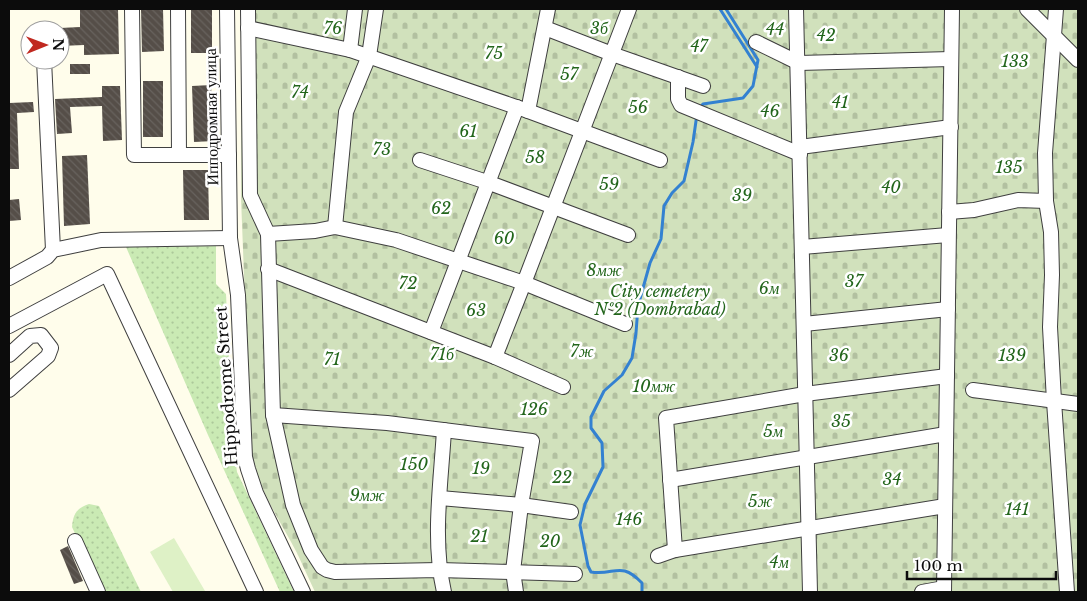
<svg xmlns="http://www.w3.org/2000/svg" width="1087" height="601" font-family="'Libre Baskerville',serif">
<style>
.green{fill:url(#green-dots)}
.cemetery{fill:url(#cemetery-stones)}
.pitch{fill:#def1c6}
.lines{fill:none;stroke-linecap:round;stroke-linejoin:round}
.stream{stroke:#3381d1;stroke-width:3}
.building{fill:url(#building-back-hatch)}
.minor-casing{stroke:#3f3f3f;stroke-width:16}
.minor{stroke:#fff;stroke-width:14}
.labels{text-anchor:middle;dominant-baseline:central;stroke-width:5;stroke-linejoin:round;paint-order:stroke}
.park-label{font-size:16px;font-style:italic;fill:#22651b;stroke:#fff}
.street-label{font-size:16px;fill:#0c0c0c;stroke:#fff}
</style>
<defs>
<pattern id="green-dots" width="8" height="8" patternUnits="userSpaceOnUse" patternTransform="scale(1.25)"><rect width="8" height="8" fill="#caeab4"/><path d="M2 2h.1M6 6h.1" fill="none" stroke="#acc89a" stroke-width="1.8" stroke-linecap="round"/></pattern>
<pattern id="cemetery-stones" width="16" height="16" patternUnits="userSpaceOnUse" patternTransform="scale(1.25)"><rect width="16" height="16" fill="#d1e1bc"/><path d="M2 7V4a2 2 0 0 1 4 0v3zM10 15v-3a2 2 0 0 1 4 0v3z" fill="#b2c0a0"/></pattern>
<pattern id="building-back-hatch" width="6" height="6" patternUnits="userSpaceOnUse" patternTransform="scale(1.25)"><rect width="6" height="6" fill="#554e48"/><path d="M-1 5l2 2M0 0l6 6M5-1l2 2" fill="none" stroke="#68635e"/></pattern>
</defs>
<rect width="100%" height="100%" fill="#fffdeb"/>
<g class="green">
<polygon points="216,246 216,284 226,294 233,444 237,472 294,592 280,592 208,435 126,247"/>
<path d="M 89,504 L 99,506 L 141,592 L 102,592 L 72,527 C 73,515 76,508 89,504 Z"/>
</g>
<path class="cemetery" d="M 242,9 L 1078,9 L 1078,592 L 315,592 C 309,579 303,566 297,553 C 279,519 260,492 251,454 L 241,198 Z"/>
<polygon class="pitch" points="174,538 205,591 203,592 173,592 150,552"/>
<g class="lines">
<g class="stream">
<polyline points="720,9 757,67"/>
<polyline points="699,109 703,104 743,98 753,86 758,60 726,9"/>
<path d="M 642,592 L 642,583 C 620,560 615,576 591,572 L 588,566 L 580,525 L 585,504 L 603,467 L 602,443 L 591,428 L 591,417 L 604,391 L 622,375 L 632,358 L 636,333 L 638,306 L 650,263 L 661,239 L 664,206 L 672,193 L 684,181 L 693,142 L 697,114"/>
</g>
</g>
<g class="building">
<polygon points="80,9 118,9 119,54 84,55 84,45 60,46 60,28 80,27"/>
<polygon points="141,9 163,9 164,51 142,52"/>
<rect x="191" y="9" width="21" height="44"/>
<rect x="70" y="64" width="20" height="10"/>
<rect x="143" y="81" width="20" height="56"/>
<polygon points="211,85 214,141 194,142 192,86"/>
<polygon points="102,86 120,86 122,140 103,141 102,106 70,107 72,133 57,134 55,99 102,97"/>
<polygon points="33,102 34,112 17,113 19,169 9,169 9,103"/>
<polygon points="87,155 90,224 64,226 62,156"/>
<polygon points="183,170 208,170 209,220 184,220"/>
<polygon points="19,199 21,220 9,221 9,200"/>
<polygon points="68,546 83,581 74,584 60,550"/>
</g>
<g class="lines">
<g class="minor-casing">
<g id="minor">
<polyline points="132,9 134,155 229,155"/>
<polyline points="178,9 179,154"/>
<polyline points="227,9 230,238 238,295 245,457 248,469 256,493 303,592"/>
<polyline points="248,9 250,195 268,234 273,415 293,505 311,550 322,567 327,570 335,572 439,570 575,574"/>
<polyline points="796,9 810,592"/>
<polyline points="1027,9 1078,60"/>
<polyline points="1056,9 1045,153 1046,201 1051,232 1052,275 1050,327 1054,401 1067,592"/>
<polyline points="248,28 350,50 528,111 660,160"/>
<polyline points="545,28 612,54 703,86"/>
<polyline points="756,42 799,63 951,59"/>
<polyline points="350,50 355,9"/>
<polyline points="44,60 53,250"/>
<polyline points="678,77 678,99 681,105 800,154"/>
<polyline points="528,111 548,9"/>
<polyline points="800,147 951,127"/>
<polyline points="420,160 487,182 628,235"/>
<polyline points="949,212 974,210 1018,200 1046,201"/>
<polyline points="335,227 346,112 369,56 376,9"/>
<polyline points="268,234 315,231 335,227 396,240 524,283 625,324"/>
<polyline points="802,247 948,235"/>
<polyline points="268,269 495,357 563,387"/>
<polyline points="9,278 47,257 53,250 101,240 230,238"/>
<polyline points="804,324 948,309"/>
<polyline points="9,326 107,274 256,592"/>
<polyline points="431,332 517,107"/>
<polyline points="9,355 30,336 41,335 51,348 48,356 9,390"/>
<polyline points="495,357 524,283 629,9"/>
<polyline points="973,390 1078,404"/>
<polyline points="273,415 387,423 532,441 521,505 513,571 516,592"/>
<path d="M 444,430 C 441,483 432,540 444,592"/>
<polyline points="670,480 946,434"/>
<polyline points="440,498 521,505 571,512"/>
<polyline points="75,541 98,592"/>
<polyline points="675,550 666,418 805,394 947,376"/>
<polyline points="658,556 675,550 945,506"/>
<polyline points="922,592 944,588"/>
<polyline points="944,592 952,9"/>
</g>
</g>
<use href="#minor" class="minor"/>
</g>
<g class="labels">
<g class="park-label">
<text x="333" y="28">76</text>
<text x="599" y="28">3б</text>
<text x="775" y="29">44</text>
<text x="826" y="35">42</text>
<text x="699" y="46">47</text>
<text x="494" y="53">75</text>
<text x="1015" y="61">133</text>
<text x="569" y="74">57</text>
<text x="300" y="92">74</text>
<text x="840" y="102">41</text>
<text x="638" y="107">56</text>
<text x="770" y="111">46</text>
<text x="468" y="131">61</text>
<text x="382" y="149">73</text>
<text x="535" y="157">58</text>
<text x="1009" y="167">135</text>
<text x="609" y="184">59</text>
<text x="891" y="187">40</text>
<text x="742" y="195">39</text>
<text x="441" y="208">62</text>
<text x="504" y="238">60</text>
<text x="604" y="270">8мж</text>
<text x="854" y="281">37</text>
<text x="408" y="283">72</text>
<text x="769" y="288">6м</text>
<text x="660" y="291">City cemetery<tspan x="660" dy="18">№2 (Dombrabad)</tspan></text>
<text x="476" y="310">63</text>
<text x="582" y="351">7ж</text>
<text x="442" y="354">71б</text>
<text x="839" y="355">36</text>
<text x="1012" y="355">139</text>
<text x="332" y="359">71</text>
<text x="654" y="386">10мж</text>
<text x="534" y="409">126</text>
<text x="841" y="421">35</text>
<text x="773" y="431">5м</text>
<text x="414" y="464">150</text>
<text x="481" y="468">19</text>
<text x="562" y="477">22</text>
<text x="892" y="479">34</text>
<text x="367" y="495">9мж</text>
<text x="760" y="501">5ж</text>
<text x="1017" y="509">141</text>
<text x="629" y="519">146</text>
<text x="479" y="536">21</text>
<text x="550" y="541">20</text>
<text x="779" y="562">4м</text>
</g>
<g class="street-label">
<text transform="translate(211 117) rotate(-91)">Ипподромная улица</text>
<text transform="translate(226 386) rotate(-94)">Hippodrome Street</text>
</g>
</g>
<rect width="1087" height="601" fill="none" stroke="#0c0c0c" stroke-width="20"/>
<g transform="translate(45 45) rotate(89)"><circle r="24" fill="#ffffff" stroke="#9e9e9e"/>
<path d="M0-4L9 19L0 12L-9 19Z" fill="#c02920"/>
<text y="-8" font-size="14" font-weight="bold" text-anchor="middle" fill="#0c0c0c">N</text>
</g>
<path d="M907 571v8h149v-8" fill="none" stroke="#0c0c0c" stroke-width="2.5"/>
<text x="914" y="571" font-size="15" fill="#0c0c0c" stroke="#ffffff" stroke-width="4" paint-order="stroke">100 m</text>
</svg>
